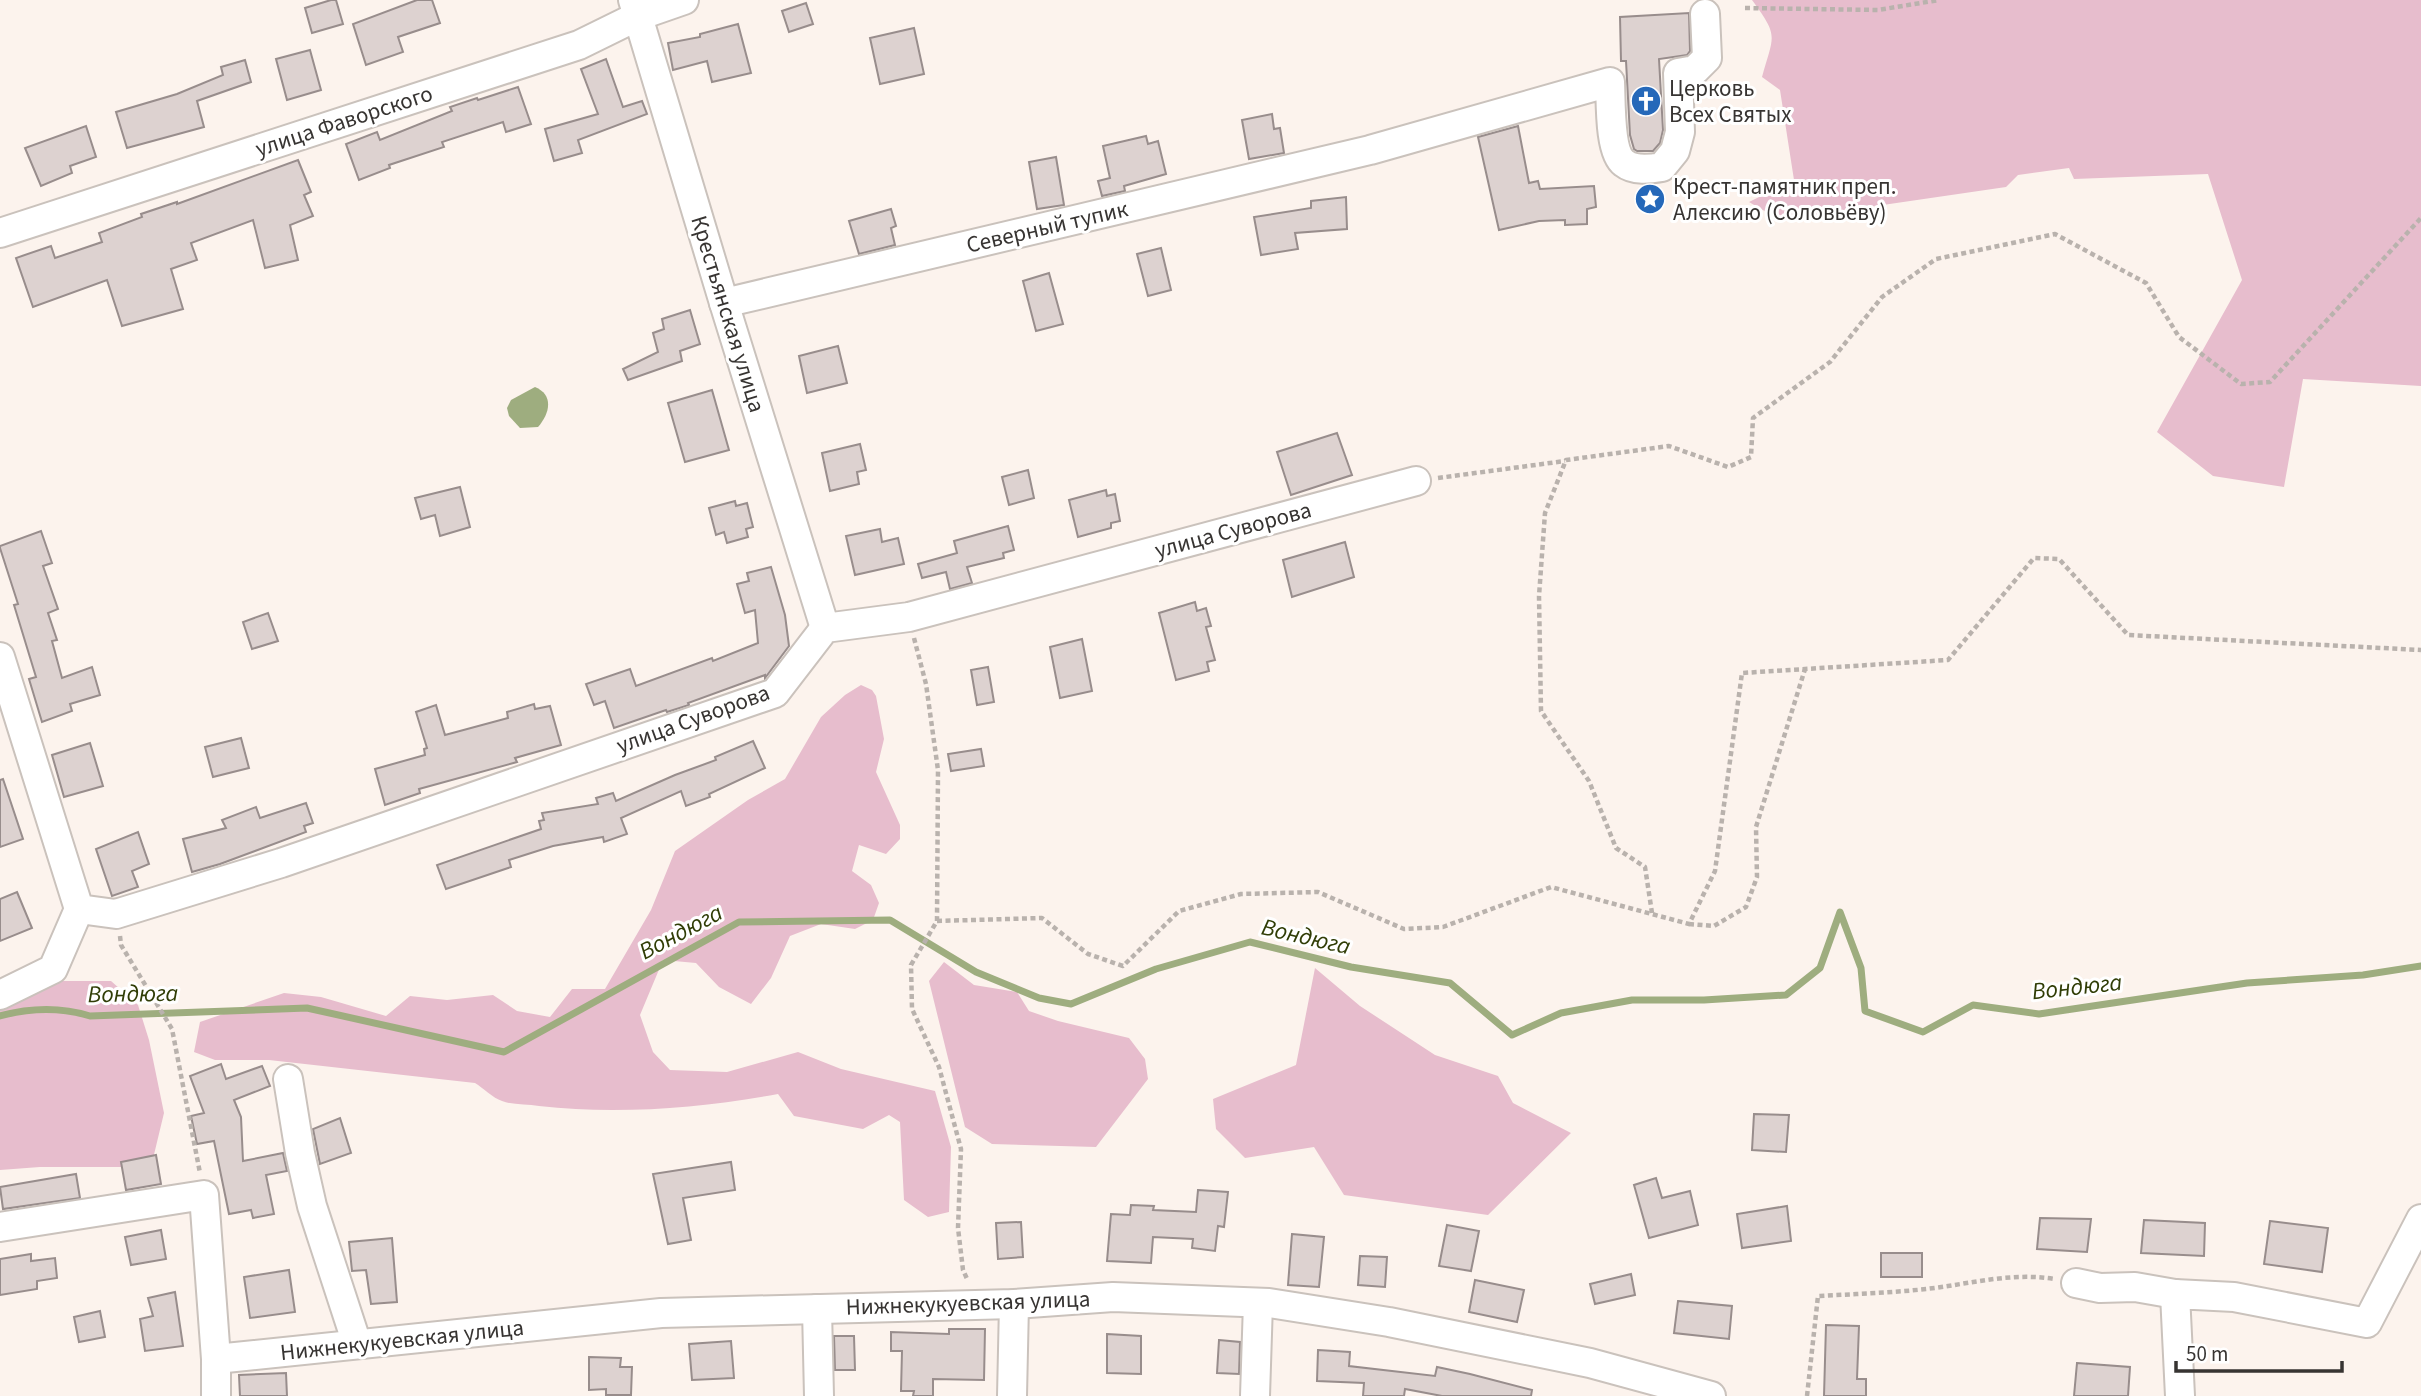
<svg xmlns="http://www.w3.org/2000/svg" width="2421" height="1396" font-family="'Source Sans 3',sans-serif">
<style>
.green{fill:#e7bdcd}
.water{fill:#9ead7f}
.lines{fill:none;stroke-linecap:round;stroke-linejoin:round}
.stream{stroke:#9ead7f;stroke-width:7}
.building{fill:#ddd2d0;stroke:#988d8c;stroke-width:2}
.minor-casing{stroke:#cac2bc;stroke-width:32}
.path{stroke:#b9b2ad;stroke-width:4.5;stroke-dasharray:5 3.5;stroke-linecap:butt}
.minor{stroke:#fff;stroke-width:28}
.labels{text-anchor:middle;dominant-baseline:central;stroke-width:6;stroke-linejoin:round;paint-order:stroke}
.poi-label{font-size:23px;fill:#373432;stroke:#fff;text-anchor:start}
.street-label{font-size:23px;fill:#373432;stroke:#fff}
.water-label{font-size:24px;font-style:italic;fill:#303d06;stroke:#fff}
</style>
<rect width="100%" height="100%" fill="#fcf3ed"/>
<g class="green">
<path d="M 1752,0 L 2421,0 L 2421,386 L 2303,379 L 2284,487 L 2213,476 L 2157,432 L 2242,280 L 2208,174 L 2074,179 L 2069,168 L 2018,175 L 2006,187 L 1780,220 L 1749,202 L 1794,180 L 1780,90 L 1762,77 C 1774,34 1779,37 1752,0 Z"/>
<path d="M 861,685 L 872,690 L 876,696 L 884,739 L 876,772 L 900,825 L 900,839 L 886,854 L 859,845 L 852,871 L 871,885 L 879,903 L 873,920 L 855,929 L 821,924 L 790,936 L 771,978 L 751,1004 L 719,987 L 696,963 L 663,960 L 640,1015 L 653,1052 L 670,1070 L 727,1072 L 798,1052 L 841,1069 L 935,1091 L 951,1147 L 949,1212 L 928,1217 L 904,1200 L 900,1122 L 889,1115 L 863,1129 L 794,1116 L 778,1094 C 700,1108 618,1115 539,1106 C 527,1104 512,1105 502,1101 C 493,1098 483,1088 475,1083 L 269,1060 L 215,1060 L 194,1052 L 200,1022 L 284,993 L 321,997 L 386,1016 L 410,996 L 447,1000 L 493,995 L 517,1011 L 550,1017 L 572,989 L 605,989 L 651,910 L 675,851 L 748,800 L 785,779 L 821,717 L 845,695 Z"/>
<polygon points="944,962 974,985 1017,992 1029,1011 1058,1021 1129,1038 1145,1059 1148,1079 1096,1147 992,1144 965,1127 929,981"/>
<polygon points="1315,968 1360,1006 1435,1055 1498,1076 1513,1103 1571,1133 1488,1215 1344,1195 1314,1147 1245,1158 1216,1129 1213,1099 1296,1065"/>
<polygon points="62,981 111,981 138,1005 149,1040 164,1113 151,1167 40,1167 0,1170 0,1006"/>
</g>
<path class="water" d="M 535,387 C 554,395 550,413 538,427 L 520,428 L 509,416 L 507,408 L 511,400 Z"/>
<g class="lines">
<path class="stream" d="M 0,1016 C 29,1008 61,1007 90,1016 L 307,1008 L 504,1052 L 739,922 L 890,920 L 976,972 L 1039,998 L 1071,1004 L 1156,969 L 1250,942 L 1351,967 L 1450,983 L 1512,1035 L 1561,1013 L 1632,1000 L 1704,1000 L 1786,995 L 1820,968 L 1840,912 L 1861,968 L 1865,1011 L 1923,1032 L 1973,1005 L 2039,1014 L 2247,983 L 2363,975 L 2421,966"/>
</g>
<g class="building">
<polygon points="331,0 336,0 343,24 312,33 305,8"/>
<polygon points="417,0 432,0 440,23 398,37 403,52 366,65 353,24"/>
<polygon points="806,3 813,24 789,32 782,11"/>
<polygon points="1689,13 1690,51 1687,55 1659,59 1663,130 1660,143 1653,151 1637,151 1634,149 1630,135 1626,61 1621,61 1620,17"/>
<polygon points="738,24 751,73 712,82 707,61 673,70 668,43 700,37 700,34"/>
<polygon points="914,28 924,74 880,84 870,38"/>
<polygon points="310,50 321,90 287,100 276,59"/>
<polygon points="606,59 623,107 642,101 647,114 578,140 582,153 554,161 545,129 598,114 581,69"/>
<polygon points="245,60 251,82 197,101 204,127 127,148 116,112 177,94 223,75 221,67"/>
<polygon points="518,87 531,124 506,132 503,122 442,142 444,147 389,165 390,168 359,180 346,144 377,132 380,140 452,111 450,107 477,98 478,100"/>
<polygon points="1272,114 1274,129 1280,128 1284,153 1249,159 1242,120"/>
<polygon points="86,126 96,157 70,166 72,173 41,186 25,148"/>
<polygon points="1518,126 1529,183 1538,181 1540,189 1594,186 1596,207 1587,209 1587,224 1565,225 1565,220 1539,221 1499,230 1478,137"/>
<polygon points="1146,136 1148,144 1158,141 1166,174 1124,186 1125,191 1102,196 1098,181 1110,178 1103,146"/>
<polygon points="1056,157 1064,205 1037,209 1029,162"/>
<polygon points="298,160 311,192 304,195 313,216 290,225 298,260 265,268 253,220 191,243 197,260 171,269 183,309 122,326 107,280 33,307 16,258 51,246 55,258 102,242 99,233 142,217 141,214 177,202 177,204"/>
<polygon points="1346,197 1347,229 1295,233 1298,249 1261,255 1254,217 1311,208 1311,201"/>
<polygon points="891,209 896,226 891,228 895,245 859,254 849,221"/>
<polygon points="1161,248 1171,290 1148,296 1137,254"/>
<polygon points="1049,273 1063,324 1036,331 1023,281"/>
<polygon points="690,310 700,344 680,351 682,361 628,380 623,369 658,352 653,333 664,329 662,319"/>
<polygon points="838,346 847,383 807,393 799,356"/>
<polygon points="712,390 729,450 685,462 668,403"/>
<polygon points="1337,433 1352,475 1291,495 1277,452"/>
<polygon points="860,444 866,470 857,472 859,484 830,491 822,453"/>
<polygon points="1028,470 1034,498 1009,505 1002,477"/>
<polygon points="460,487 470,527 440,536 435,515 421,519 415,498"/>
<polygon points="1106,490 1107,496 1115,494 1120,521 1111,523 1111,528 1078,537 1069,500"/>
<polygon points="735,501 736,506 747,503 753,527 746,529 748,537 727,543 724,532 716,535 709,508"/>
<polygon points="1008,526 1014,550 1003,553 1004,558 967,567 972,583 950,589 946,572 922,578 918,564 957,553 954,541"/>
<polygon points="880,529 882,542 898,538 904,564 855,575 846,536"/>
<polygon points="41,531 52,563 43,566 58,609 48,613 57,640 52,641 62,678 92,667 100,695 70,704 72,711 42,722 29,679 36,677 14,605 18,604 0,548 0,546"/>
<polygon points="1345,542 1354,577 1292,597 1283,560"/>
<polygon points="771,567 785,615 789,646 765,678 765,675 688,703 689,705 667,712 666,710 614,728 605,701 594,705 586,684 630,669 636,686 712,658 713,661 758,643 755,610 745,613 737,584 749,581 747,573"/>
<polygon points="1195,602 1197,611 1206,608 1211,626 1206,627 1215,660 1207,662 1209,671 1176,680 1159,613"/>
<polygon points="268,613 278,641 252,649 243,622"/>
<polygon points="1082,639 1092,691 1060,698 1050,647"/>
<polygon points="988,667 994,702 977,705 971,670"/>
<polygon points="534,704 535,709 550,706 561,745 515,758 517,762 419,789 420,793 385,805 375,769 425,755 424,749 427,748 416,712 436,705 445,735 508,718 507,712"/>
<polygon points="241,738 249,768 213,777 205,747"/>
<polygon points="753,741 765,768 709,794 710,797 686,806 681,791 621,818 627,834 604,842 603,837 553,846 509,860 511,867 446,889 437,865 541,829 539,821 544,820 542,813 598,804 596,798 613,793 616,801 675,775 716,760 715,757"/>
<polygon points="90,743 103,786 64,797 52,755"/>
<polygon points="981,749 984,766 951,771 948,754"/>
<polygon points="3,779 23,839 0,847 0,780"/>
<polygon points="306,803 313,823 304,826 306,832 220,864 192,872 183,839 226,828 222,820 256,807 260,818"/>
<polygon points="138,832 149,864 132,871 138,887 112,896 96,849"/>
<polygon points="17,892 32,928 0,941 0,899"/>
<polygon points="221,1064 226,1079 262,1066 270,1086 234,1100 241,1117 243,1161 283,1153 287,1171 266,1175 274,1214 253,1218 251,1210 229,1214 214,1141 197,1144 191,1116 204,1113 190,1076"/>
<polygon points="1754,1114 1789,1115 1786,1152 1752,1150"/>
<polygon points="340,1118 351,1153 320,1164 313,1129"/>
<polygon points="156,1155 161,1184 126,1190 121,1162"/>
<polygon points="731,1162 735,1190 683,1198 691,1240 668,1244 653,1174"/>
<polygon points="76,1174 80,1198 3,1209 0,1187"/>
<polygon points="1656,1178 1662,1198 1690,1191 1698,1225 1649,1238 1634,1185"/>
<polygon points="1198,1190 1228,1192 1224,1227 1218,1226 1215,1251 1192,1248 1193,1239 1153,1237 1151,1263 1107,1261 1111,1214 1130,1215 1131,1205 1154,1206 1153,1210 1196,1212"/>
<polygon points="1787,1206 1791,1241 1742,1248 1737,1214"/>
<polygon points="2040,1218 2091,1219 2087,1252 2037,1249"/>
<polygon points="2144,1220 2205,1223 2204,1256 2141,1253"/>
<polygon points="2270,1221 2328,1228 2322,1272 2264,1264"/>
<polygon points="1021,1222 1023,1257 998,1259 996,1223"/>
<polygon points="1447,1225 1479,1231 1471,1271 1439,1266"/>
<polygon points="161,1230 166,1259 131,1265 125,1237"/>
<polygon points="1292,1234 1324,1237 1319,1287 1288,1285"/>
<polygon points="392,1238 397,1302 371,1304 366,1270 352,1271 349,1242"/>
<rect x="1881" y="1253" width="41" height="24"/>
<polygon points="31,1254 31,1261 55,1258 57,1278 37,1281 37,1289 0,1295 0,1259"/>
<polygon points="1360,1256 1387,1257 1385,1287 1358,1285"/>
<polygon points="289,1270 295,1312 250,1318 244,1277"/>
<polygon points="1631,1274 1635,1295 1595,1304 1590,1284"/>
<polygon points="1475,1280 1524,1290 1517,1322 1469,1312"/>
<polygon points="175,1292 183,1346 145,1351 140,1319 153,1316 148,1298"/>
<polygon points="1678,1301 1732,1306 1729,1339 1674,1333"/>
<polygon points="100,1311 105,1337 79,1342 74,1317"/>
<polygon points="1826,1325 1859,1326 1857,1379 1866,1379 1866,1396 1824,1396"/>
<polygon points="949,1329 985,1329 984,1380 933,1379 933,1396 913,1396 914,1391 901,1391 902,1351 891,1351 891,1332 949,1334"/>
<polygon points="1107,1334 1141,1336 1141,1374 1107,1373"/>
<polygon points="834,1336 854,1336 855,1370 835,1370"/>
<polygon points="1219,1340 1240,1342 1239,1374 1217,1373"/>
<polygon points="731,1341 734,1378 692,1380 689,1344"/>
<polygon points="1318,1350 1350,1352 1349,1366 1435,1376 1437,1367 1470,1374 1532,1390 1531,1396 1442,1396 1405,1389 1404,1396 1363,1396 1364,1383 1317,1381"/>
<polygon points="589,1357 621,1358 620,1367 632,1367 631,1395 606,1395 606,1389 589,1390"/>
<polygon points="2077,1363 2130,1367 2128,1396 2074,1396"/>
<polygon points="286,1373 287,1396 240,1396 239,1375"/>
</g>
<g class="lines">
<g class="minor-casing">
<g id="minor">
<polyline points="633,0 724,303 825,628"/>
<polyline points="0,233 579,45 638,16 684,0"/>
<path d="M 724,303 L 1370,150 L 1610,82 C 1611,100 1609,152 1624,163 C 1634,171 1650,169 1662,167 L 1675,151 L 1680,132 L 1678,73 L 1695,70 L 1707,58 L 1705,14"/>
<polyline points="0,657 79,909 116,914 281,863 775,693 825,628 909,617 1416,481"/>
<polyline points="0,995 53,969 79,909"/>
<polyline points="288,1079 300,1153 312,1206 357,1344"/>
<polyline points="0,1227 204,1195 216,1359 216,1396"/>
<polyline points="2076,1283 2100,1288 2135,1287 2175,1294"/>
<polyline points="817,1309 819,1396"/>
<polyline points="216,1359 661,1313 1014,1304 1113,1297 1269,1303 1389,1322 1590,1363 1711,1396"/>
<polyline points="1012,1396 1014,1304"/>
<polyline points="1255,1396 1258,1303"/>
<polyline points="2180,1396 2175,1294 2234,1297 2367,1323 2421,1219"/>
</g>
</g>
<g class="path">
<polyline points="1745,8 1878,10 1939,0"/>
<polyline points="1438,478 1565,461"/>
<polyline points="914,638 926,684 938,770 937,921 911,965 912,1009 939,1067 961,1149 958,1228 963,1270 968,1281"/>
<polyline points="1652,913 1645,867 1616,848 1589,781 1541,711 1539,596 1545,513 1566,460 1669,446 1728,467 1751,457 1753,418 1830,362 1882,297 1936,259 2055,234 2146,283 2179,337 2241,384 2270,382 2421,218"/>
<polyline points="937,921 1042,918 1088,954 1123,966 1179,911 1241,894 1318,892 1404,929 1443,927 1551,887 1689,924 1715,871 1742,673 1948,660 2034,558 2059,559 2128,635 2421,650"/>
<polyline points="1689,924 1714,926 1746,907 1757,877 1756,827 1805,669"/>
<polyline points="120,936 121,945 172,1029 200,1173"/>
<path d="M 1807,1396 L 1818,1296 C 1854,1294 1890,1293 1926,1289 C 1970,1284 2010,1272 2055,1279"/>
</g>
<use href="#minor" class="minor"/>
</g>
<defs>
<g id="church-disc" transform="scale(1.575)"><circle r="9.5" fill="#2568b9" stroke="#fff"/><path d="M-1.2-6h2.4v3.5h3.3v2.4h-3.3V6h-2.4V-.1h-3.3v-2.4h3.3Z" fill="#fff"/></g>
<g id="sight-disc" transform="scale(1.575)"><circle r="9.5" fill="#2568b9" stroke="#fff"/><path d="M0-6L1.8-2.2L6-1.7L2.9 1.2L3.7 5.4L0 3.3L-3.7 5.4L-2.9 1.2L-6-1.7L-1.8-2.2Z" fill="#fff"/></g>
</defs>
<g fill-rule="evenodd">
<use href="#church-disc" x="1646" y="101"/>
<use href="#sight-disc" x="1650" y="199"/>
</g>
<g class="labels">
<g class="poi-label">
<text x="1669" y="88">Церковь<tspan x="1669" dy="26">Всех Святых</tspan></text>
<text x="1673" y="186">Крест-памятник преп.<tspan x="1673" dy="26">Алексию (Соловьёву)</tspan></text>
</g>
<g class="street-label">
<text transform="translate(344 121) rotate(-18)">улица Фаворского</text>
<text transform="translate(1047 227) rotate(-13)">Северный тупик</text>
<text transform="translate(728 314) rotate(73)">Крестьянская улица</text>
<text transform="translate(1233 530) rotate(-15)">улица Суворова</text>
<text transform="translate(693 719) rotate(-20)">улица Суворова</text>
<text transform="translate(968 1303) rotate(-2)">Нижнекукуевская улица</text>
<text transform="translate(402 1340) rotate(-6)">Нижнекукуевская улица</text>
</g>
<g class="water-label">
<text transform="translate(681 932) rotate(-28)">Вондюга</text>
<text transform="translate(1306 937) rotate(13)">Вондюга</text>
<text transform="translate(2077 987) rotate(-6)">Вондюга</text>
<text transform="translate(133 994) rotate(-1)">Вондюга</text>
</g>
</g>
<path d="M2176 1361v10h166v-10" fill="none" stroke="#373432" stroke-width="3.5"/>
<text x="2186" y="1361" font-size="21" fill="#373432" stroke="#ffffff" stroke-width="5" paint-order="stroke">50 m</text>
</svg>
